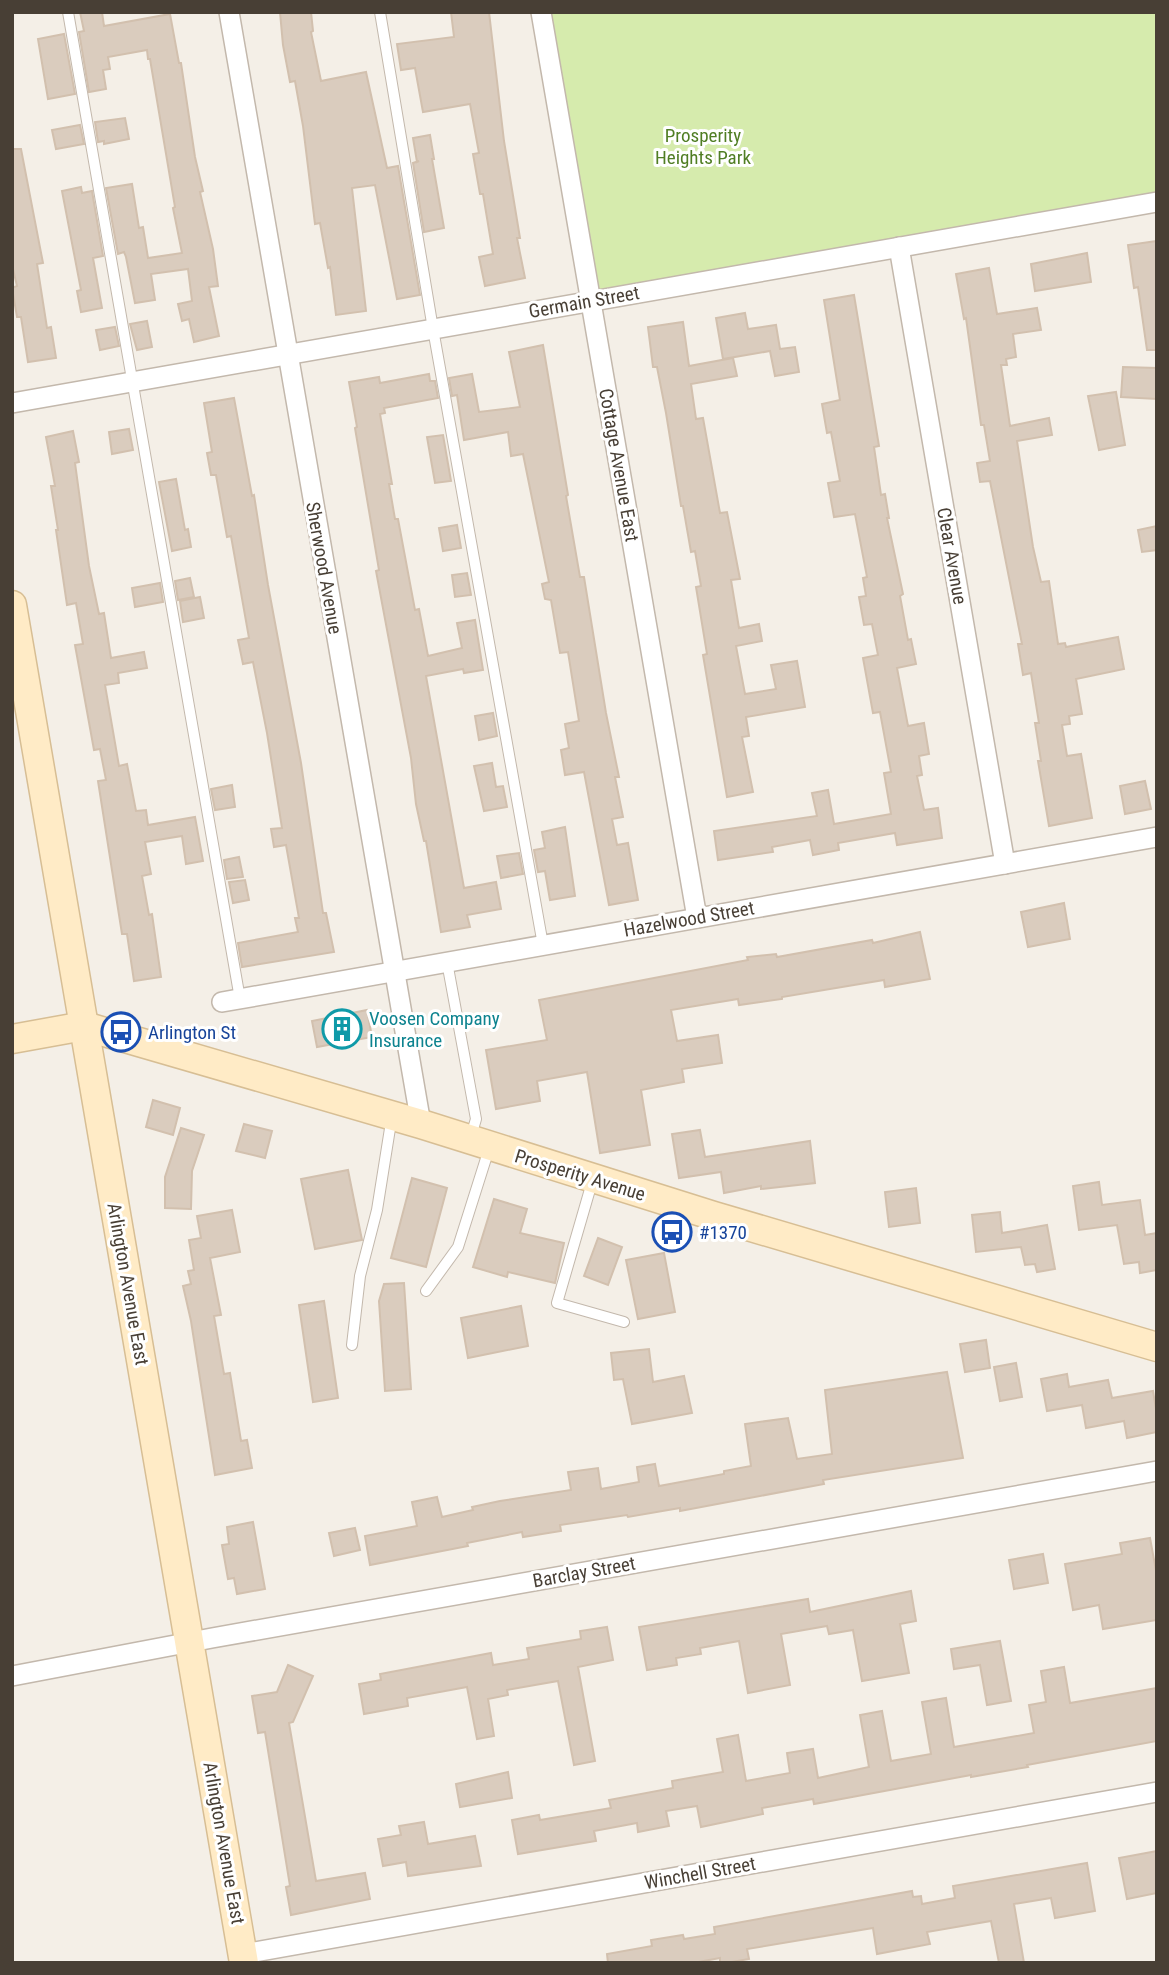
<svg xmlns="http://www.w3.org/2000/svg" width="1169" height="1975" font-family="'Roboto Condensed',sans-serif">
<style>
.park{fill:#d6ebad}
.building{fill:#daccbe;stroke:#d2c0ae;stroke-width:2}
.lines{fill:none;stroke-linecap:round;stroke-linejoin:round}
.lane-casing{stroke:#c3b8ac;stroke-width:12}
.street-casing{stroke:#c3b8ac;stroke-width:22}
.secondary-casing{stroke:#d7be94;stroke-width:31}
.lane{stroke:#fff;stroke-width:10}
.street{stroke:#fff;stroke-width:19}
.secondary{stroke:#ffebc6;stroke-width:28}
.labels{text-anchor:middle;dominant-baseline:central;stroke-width:6;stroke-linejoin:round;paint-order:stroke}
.park-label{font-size:19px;fill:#507e24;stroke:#fff}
.street-label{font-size:19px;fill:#483f35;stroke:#fff}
.culture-label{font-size:19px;fill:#0d838f;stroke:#fff;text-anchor:start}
.transit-label{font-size:19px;fill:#164399;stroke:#fff;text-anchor:start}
</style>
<rect width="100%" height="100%" fill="#f4efe7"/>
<polygon class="park" points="547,12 1157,12 1157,202 591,301"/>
<g class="building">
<polygon points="80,12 102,12 104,26 170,14 179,63 181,63 195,157 203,191 200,192 213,249 218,286 209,287 219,336 194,342 189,319 182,321 178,304 192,301 188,269 151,274 155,300 135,303 126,257 124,252 118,254 106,188 132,184 139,228 143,227 148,258 182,253 173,208 175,207 150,59 148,59 147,50 108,57 110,69 103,70 106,89 89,92 79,32 84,31"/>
<polygon points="280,12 311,12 313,31 311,32 321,81 366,72 387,168 398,166 420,295 397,299 375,185 352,188 366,311 336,315 330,267 328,268 320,223 315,224 303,126 295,81 290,82 283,45"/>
<polygon points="451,12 489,12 504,141 520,238 517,238 525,278 485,286 479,257 493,254 483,194 480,194 473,154 479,153 470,104 423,112 415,68 401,70 397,44 454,37"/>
<polygon points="64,34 75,94 48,99 38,39"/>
<polygon points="125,118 129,139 104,144 104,141 98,142 95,122"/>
<polygon points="80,125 84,144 56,149 52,130"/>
<polygon points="430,135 434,159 432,159 444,228 424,232 413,163 419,161 417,162 413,138"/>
<polygon points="12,149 21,149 43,263 37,264 47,328 51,327 56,358 28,362 21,317 17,317 12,288 17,286 12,265"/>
<polygon points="81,187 82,193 92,191 103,256 93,258 102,308 81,312 77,291 81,290 62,191"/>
<polygon points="1157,241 1157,350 1147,350 1138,287 1134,288 1128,245"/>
<polygon points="1087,253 1091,282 1035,291 1031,264"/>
<polygon points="989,268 997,314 1037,308 1041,330 1013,334 1016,357 1006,359 1007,365 1001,365 1010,426 1049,418 1052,435 1017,441 1033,547 1041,582 1049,581 1058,644 1065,643 1066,647 1118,637 1124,669 1076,679 1082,714 1069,716 1070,724 1062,725 1067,756 1081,754 1092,818 1049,826 1038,761 1041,761 1035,723 1039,723 1031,673 1023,675 1018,644 1022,644 990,481 980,482 977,463 990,461 984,425 981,425 966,318 964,319 956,274"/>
<polygon points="854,295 879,446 874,447 881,495 885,494 889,518 887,518 903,594 900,596 908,640 911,639 916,664 897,668 908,726 924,723 929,754 919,756 922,775 917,776 924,810 938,808 942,838 897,845 895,833 838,843 839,850 813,855 810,840 772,847 773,852 718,860 714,831 817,816 812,793 828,790 834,824 891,814 884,773 891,772 880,712 873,713 863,658 878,655 872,624 864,625 859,597 866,596 863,578 867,577 855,514 834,517 828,483 840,481 831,432 827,433 822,404 840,400 824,300"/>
<polygon points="745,313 748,329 776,325 780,349 795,347 799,372 775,376 770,351 723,359 716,318"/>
<polygon points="147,321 152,347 137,350 130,324"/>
<polygon points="683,322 689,366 733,358 737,376 691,384 696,419 703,418 720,513 727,512 740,579 731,580 739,628 759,624 762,641 736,646 745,694 776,689 771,665 797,661 805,707 746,717 749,736 742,737 753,792 727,797 703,655 707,654 696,587 701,586 695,551 691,552 683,506 681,506 666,413 657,367 653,367 648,327"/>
<polygon points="115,327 119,346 100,350 96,330"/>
<polygon points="543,345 568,495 566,496 580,577 584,577 606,713 619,777 615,777 623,817 612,819 617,845 628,843 638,900 609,905 584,772 565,775 561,750 569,748 565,724 579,721 568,652 560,653 551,600 545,599 542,584 549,582 523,454 511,456 508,432 464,440 457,395 452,396 449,378 472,374 479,412 520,407 509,352"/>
<polygon points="1123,367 1157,368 1157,399 1121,397"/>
<polygon points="429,374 430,381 435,381 438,398 384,408 385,413 380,414 392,484 389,484 395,519 398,519 415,610 419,609 428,656 462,648 457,623 475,620 483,670 464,673 463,669 426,676 464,888 496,882 501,909 467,915 470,927 441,932 426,841 424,841 416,804 411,758 376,571 379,570 355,428 357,427 349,382 379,377 380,383"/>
<polygon points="1116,392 1125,445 1099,450 1088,396"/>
<polygon points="234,398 252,496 254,495 268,585 301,763 323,913 326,913 334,952 242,967 238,943 298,932 295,918 299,918 286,845 274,847 271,829 282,828 267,733 253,662 243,664 238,640 249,638 231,536 227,537 216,475 211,475 207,453 212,452 204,403"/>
<polygon points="129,429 133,450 112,454 109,432"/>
<polygon points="73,431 79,462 75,463 89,566 99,614 104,613 111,658 144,652 147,668 118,673 119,683 105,685 119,766 127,764 136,811 146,810 148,825 195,817 203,861 186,864 182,836 145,842 151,874 142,876 149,915 152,914 161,977 134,981 127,934 122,934 98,781 106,780 100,749 94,750 75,645 83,644 76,603 67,605 56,530 58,530 51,486 55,486 46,437"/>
<polygon points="443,435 451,481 435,483 427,437"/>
<polygon points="176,479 185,530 188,529 191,547 172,551 159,482"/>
<polygon points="457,525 461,548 443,551 439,528"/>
<polygon points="1157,526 1157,550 1142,552 1138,530"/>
<polygon points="467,573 471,595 455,597 452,575"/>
<polygon points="190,578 194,597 178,600 175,581"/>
<polygon points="160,583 163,602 135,607 132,588"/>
<polygon points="200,597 204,618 183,622 180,601"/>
<polygon points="493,713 497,736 479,740 475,716"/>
<polygon points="492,763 496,787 503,786 507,807 484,811 474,766"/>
<polygon points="1145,781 1151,809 1125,814 1120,786"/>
<polygon points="232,785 235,807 215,810 211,789"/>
<polygon points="565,827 575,896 550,900 545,871 538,872 534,850 545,848 542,832"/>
<polygon points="519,853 523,874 501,878 497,856"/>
<polygon points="239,857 243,877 227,879 224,860"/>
<polygon points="245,880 249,900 233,903 229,882"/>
<polygon points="1064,903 1070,939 1028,947 1021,912"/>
<polygon points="920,932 930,979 885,987 884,980 782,997 782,999 739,1005 738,999 671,1010 677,1041 718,1035 722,1063 682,1069 684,1082 641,1090 650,1145 600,1153 587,1072 537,1081 540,1101 496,1109 486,1050 547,1040 539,1000 748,960 747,957 776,954 777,957 872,940 873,943"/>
<polygon points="367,1010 372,1037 317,1047 312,1021"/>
<polygon points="153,1100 180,1108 173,1135 146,1127"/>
<polygon points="244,1124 272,1131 265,1158 236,1151"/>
<polygon points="181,1128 204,1135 192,1171 191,1209 165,1208 165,1177"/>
<polygon points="700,1130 705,1157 810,1141 815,1183 761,1189 761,1186 724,1193 721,1172 679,1178 672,1134"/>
<polygon points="348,1170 362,1240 315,1249 301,1179"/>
<polygon points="412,1178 447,1188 426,1267 391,1258"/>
<polygon points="1099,1182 1102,1205 1140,1200 1145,1235 1157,1233 1157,1270 1140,1273 1139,1262 1124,1264 1117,1225 1079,1230 1073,1186"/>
<polygon points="916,1188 920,1223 889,1227 885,1192"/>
<polygon points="494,1199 527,1209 520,1233 564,1243 555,1283 508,1272 507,1277 473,1267"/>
<polygon points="232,1210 240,1252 210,1258 221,1315 214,1316 224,1374 230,1373 241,1441 247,1440 252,1468 215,1475 191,1321 183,1286 191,1284 188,1271 194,1270 189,1240 201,1238 197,1216"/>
<polygon points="1000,1212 1002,1233 1047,1225 1055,1269 1037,1272 1035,1264 1025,1265 1021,1247 976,1252 972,1215"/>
<polygon points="598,1238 622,1247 608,1285 584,1276"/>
<polygon points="664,1253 675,1312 638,1319 626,1260"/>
<polygon points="404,1283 411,1389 385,1391 379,1301 384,1284"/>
<polygon points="324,1301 338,1398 313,1402 299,1305"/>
<polygon points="521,1306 528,1346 468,1358 461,1318"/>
<polygon points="986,1340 990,1368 965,1372 960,1344"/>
<polygon points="649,1349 653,1382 684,1376 692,1413 632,1424 623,1379 614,1380 611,1353"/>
<polygon points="1016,1363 1022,1397 1000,1401 994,1367"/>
<polygon points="947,1372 963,1458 823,1480 824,1484 680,1511 680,1508 628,1517 627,1515 560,1525 561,1531 523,1537 522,1532 467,1543 468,1546 370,1565 365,1536 417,1526 412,1502 437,1497 442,1517 473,1510 472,1507 500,1501 571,1490 568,1472 598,1468 601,1489 639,1482 637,1467 655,1464 659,1486 724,1474 724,1471 751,1466 745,1424 788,1418 797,1459 832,1454 825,1390"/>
<polygon points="1067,1374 1069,1387 1108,1380 1112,1398 1153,1391 1157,1415 1157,1432 1127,1438 1124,1421 1086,1428 1082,1405 1047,1411 1041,1379"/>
<polygon points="253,1522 265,1589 237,1594 234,1578 228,1579 222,1545 229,1544 227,1527"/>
<polygon points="355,1528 360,1550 334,1556 329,1533"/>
<polygon points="1150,1538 1157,1576 1157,1620 1103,1629 1099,1605 1073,1610 1065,1564 1122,1554 1120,1543"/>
<polygon points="1043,1554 1048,1583 1014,1589 1009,1560"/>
<polygon points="911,1591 916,1621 900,1624 909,1673 862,1681 853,1630 829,1634 827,1626 781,1634 790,1685 748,1693 739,1641 700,1648 701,1654 676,1658 677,1665 647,1670 639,1627 808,1599 810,1612"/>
<polygon points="607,1627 613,1660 578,1667 595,1761 574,1765 558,1681 507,1690 508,1695 488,1699 494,1736 477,1739 467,1687 407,1698 408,1706 364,1714 359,1684 381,1680 380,1674 491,1653 493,1665 529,1659 527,1648 581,1639 580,1631"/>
<polygon points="1000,1641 1011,1701 987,1705 980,1665 954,1669 951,1649"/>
<polygon points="288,1665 313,1676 293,1722 289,1723 316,1881 365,1873 370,1899 291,1915 286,1887 290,1886 265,1732 258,1733 252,1696 277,1692"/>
<polygon points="1064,1667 1070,1703 1157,1688 1157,1741 1027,1765 1028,1767 971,1777 971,1775 814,1804 813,1799 762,1808 763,1814 701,1827 697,1806 666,1811 669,1826 638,1832 637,1823 594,1831 596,1841 518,1854 512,1820 539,1815 540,1820 611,1808 609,1800 673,1788 672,1781 723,1772 717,1739 738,1735 746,1781 790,1773 787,1753 813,1749 818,1778 869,1767 860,1715 882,1711 891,1761 931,1754 922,1702 946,1698 954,1747 1034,1733 1029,1705 1046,1702 1041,1671"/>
<polygon points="508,1772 512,1798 460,1807 456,1784"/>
<polygon points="424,1822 428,1844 475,1836 481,1866 408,1876 406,1862 383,1866 378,1839 401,1835 399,1826"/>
<polygon points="1157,1851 1157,1893 1127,1899 1119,1858"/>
<polygon points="1087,1863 1095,1911 1055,1918 1051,1898 1014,1904 1024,1963 999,1963 991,1921 927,1932 930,1944 877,1954 873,1928 747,1949 749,1959 726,1963 720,1963 720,1958 693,1963 608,1963 607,1954 652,1946 651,1940 683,1935 684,1939 715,1934 714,1927 912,1891 913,1897 921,1896 922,1904 955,1898 953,1886"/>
</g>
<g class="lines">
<g class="lane-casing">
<g id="lane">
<polyline points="68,12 240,999"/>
<polyline points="380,12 433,329 543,945"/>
<polyline points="447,962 476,1119 471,1136"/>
<polyline points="593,1179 557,1303 624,1322"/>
<polyline points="426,1291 458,1247 489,1149"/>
<polyline points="352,1345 360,1276 377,1210 392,1116"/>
</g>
</g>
<g class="street-casing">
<g id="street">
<polyline points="229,12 421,1124"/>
<polyline points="541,12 697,918"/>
<polyline points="899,247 1005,864"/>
<polyline points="12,403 1157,202"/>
<polyline points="222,1002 1157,837"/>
<polyline points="12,1676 212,1638 1157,1471"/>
<polyline points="243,1954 1157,1792"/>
</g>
</g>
<g class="secondary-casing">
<g id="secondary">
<polyline points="12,605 244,1963"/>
<polyline points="12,1039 84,1026 421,1124 714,1216 1157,1347"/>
</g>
</g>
<use href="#lane" class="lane"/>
<use href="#street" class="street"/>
<use href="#secondary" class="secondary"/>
</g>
<defs>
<g id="building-ring" transform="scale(2.0125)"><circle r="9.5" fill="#fff" stroke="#0f9aa8" stroke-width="1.5"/><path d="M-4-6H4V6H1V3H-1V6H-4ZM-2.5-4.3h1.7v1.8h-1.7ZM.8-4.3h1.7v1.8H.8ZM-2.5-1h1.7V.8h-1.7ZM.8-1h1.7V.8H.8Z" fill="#0f9aa8"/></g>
<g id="bus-ring" transform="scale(2.0125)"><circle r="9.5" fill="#fff" stroke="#1a4fb4" stroke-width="1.5"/><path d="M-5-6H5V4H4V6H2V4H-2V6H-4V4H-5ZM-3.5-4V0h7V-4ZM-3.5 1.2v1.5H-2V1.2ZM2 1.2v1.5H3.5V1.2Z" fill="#1a4fb4"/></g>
</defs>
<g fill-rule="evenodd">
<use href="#building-ring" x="342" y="1029"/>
<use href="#bus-ring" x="121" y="1032"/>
<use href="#bus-ring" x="672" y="1232"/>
</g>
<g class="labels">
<g class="park-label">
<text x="703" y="135">Prosperity<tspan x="703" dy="22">Heights Park</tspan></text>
</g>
<g class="street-label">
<text transform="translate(584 302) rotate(-10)">Germain Street</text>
<text transform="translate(619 465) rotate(80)">Cottage Avenue East</text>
<text transform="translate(952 556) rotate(80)">Clear Avenue</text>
<text transform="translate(324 568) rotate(80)">Sherwood Avenue</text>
<text transform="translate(689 919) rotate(-10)">Hazelwood Street</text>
<text transform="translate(580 1175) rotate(17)">Prosperity Avenue</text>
<text transform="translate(128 1284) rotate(80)">Arlington Avenue East</text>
<text transform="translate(584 1572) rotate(-10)">Barclay Street</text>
<text transform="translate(224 1843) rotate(80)">Arlington Avenue East</text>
<text transform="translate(700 1873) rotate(-10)">Winchell Street</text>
</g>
<g class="culture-label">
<text x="369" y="1018">Voosen Company<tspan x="369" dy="22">Insurance</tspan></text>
</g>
<g class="transit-label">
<text x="148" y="1032">Arlington St</text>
<text x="699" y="1232">#1370</text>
</g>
</g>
<rect width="1169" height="1975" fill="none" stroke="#483f35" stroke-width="28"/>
</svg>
